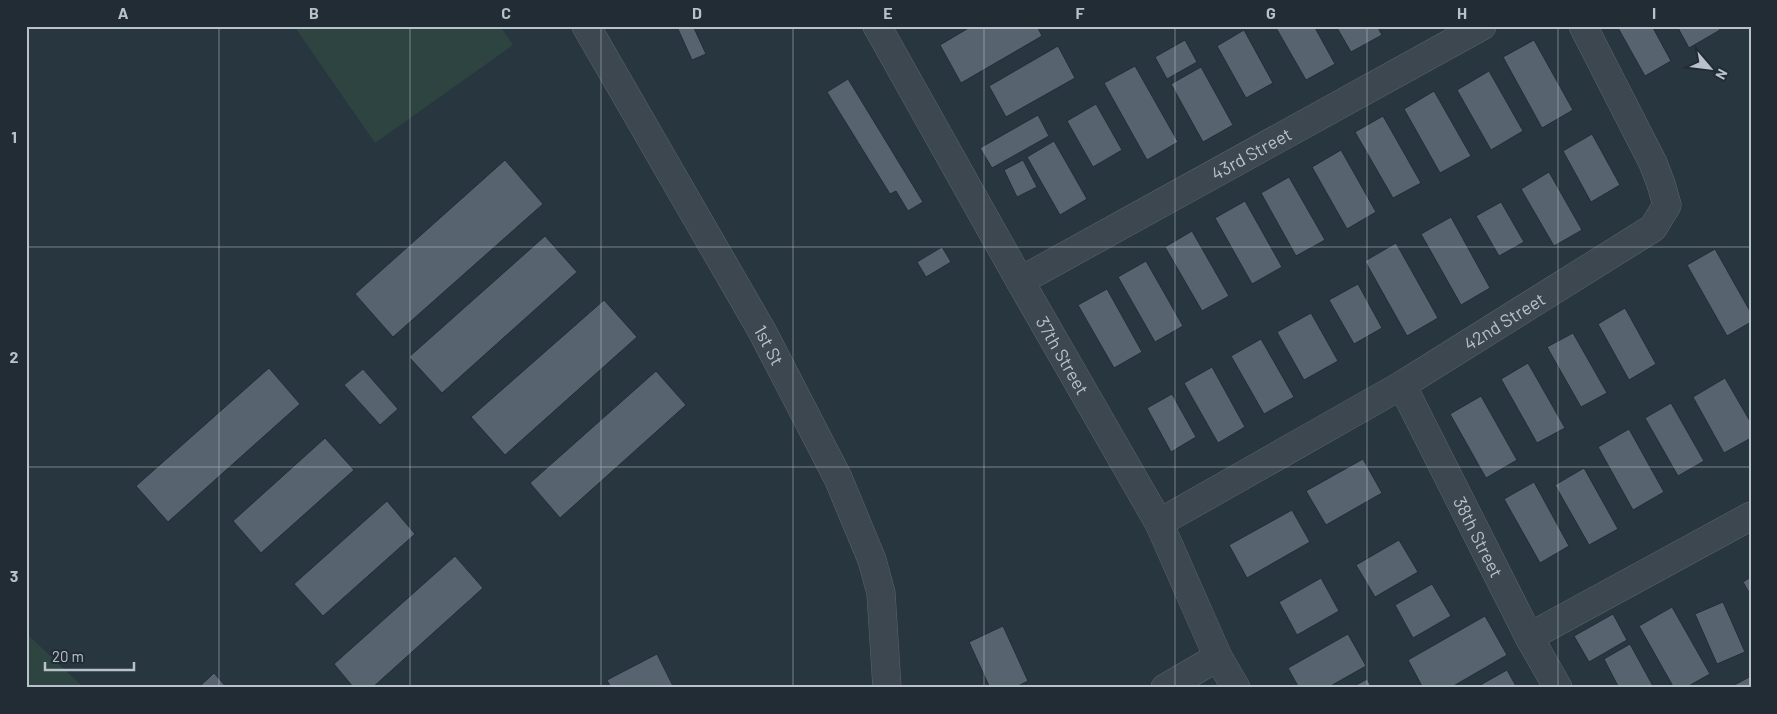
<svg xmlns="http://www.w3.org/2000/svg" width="1777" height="714" font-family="Barlow,sans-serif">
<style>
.green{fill:#2d4441}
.building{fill:#57646f;stroke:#232e37}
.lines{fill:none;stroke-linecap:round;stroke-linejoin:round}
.street-casing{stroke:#5a656d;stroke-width:29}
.street{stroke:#3c474f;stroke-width:28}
.grid{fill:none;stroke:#b9c2ca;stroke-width:1;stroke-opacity:0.55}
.labels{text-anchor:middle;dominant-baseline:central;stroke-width:4;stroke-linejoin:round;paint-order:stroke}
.street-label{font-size:18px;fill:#b9c2ca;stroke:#212c35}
.neatline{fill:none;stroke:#b9c2ca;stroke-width:2}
.grid-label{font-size:16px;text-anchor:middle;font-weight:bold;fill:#b9c2ca}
</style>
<rect width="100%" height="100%" fill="#28363f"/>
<g class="green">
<polygon points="294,26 500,26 513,45 375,143"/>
<polygon points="26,633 84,688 26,688"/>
</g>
<g class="building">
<polygon points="685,26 693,26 706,54 692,60 678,29"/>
<polygon points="972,26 1037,26 1042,36 961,83 940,45"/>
<polygon points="1275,26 1314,26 1335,64 1306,80"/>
<polygon points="1336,26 1377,26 1382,35 1351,52"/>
<polygon points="1617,26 1652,26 1671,61 1645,76"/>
<polygon points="1677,26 1718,26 1720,30 1689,48"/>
<polygon points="1244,30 1273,83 1246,98 1217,46"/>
<polygon points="1185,40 1197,62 1167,79 1155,57"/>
<polygon points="1534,40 1573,110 1542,128 1503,57"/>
<polygon points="1058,46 1075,78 1006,117 989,86"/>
<polygon points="1135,66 1178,142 1147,160 1104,83"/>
<polygon points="1201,67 1233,125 1203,142 1171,84"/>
<polygon points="1489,71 1523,131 1491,150 1457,90"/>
<polygon points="848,79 923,202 908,211 896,191 890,194 827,92"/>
<polygon points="1434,91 1471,156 1440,173 1404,109"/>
<polygon points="1096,104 1122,150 1093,167 1067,121"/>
<polygon points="1038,115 1049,136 992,168 980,148"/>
<polygon points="1383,116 1421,183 1393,198 1355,132"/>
<polygon points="1592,134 1620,185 1591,202 1563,151"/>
<polygon points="1054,141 1087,199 1060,215 1027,157"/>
<polygon points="1341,150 1376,212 1347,229 1312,167"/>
<polygon points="505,160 543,204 393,337 355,294"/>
<polygon points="1023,160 1037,187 1017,197 1004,170"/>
<polygon points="1549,172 1582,230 1554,246 1521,189"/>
<polygon points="1289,177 1325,240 1296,256 1261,193"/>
<polygon points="1245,201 1282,267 1252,284 1215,218"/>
<polygon points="1501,202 1524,242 1499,256 1476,216"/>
<polygon points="1451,217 1490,288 1461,305 1421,234"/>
<polygon points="1192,231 1229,296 1202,311 1165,247"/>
<polygon points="545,236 577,272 442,393 409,357"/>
<polygon points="1396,243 1438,318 1407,336 1365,261"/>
<polygon points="942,247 951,262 926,277 917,262"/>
<polygon points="1715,249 1751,313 1751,322 1727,336 1687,265"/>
<polygon points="1146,261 1183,326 1155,342 1118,277"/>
<polygon points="1358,284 1382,328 1354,344 1329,300"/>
<polygon points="1107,289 1142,352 1114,368 1078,305"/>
<polygon points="604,300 637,337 505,455 471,417"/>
<polygon points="1625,308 1656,364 1629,380 1598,324"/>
<polygon points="1311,313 1338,361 1304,380 1277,332"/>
<polygon points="1573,333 1607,393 1581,407 1547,347"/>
<polygon points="1261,339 1294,397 1264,414 1231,356"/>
<polygon points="1528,363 1565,428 1537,443 1501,379"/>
<polygon points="1212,367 1245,427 1218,443 1184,383"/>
<polygon points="269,368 300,404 168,522 136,486"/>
<polygon points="363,369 398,409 380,425 344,385"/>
<polygon points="656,371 686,405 560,518 530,483"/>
<polygon points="1725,378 1751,423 1751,438 1724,453 1693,397"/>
<polygon points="1172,394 1196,437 1171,452 1147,408"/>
<polygon points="1481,396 1517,460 1486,478 1450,414"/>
<polygon points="1671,403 1704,461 1678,476 1645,418"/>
<polygon points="1629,429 1664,492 1633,510 1598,447"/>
<polygon points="325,438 354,470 261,553 233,521"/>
<polygon points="1363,459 1382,493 1326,525 1306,491"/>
<polygon points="1584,468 1618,529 1589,545 1555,485"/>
<polygon points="1534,482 1569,546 1540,563 1504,499"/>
<polygon points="387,501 415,534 323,616 294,584"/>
<polygon points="1292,510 1310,542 1247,578 1229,545"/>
<polygon points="1399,540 1418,572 1375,597 1356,565"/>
<polygon points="455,556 483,588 372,688 354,688 334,664"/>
<polygon points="1751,577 1751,596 1743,582"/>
<polygon points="1321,578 1339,611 1297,635 1279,602"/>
<polygon points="1432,584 1451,616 1413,638 1395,605"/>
<polygon points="1723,602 1745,652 1717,664 1695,614"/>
<polygon points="1672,607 1710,674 1685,688 1674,688 1639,626"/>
<polygon points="1613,614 1627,640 1589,662 1574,636"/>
<polygon points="1485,616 1507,655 1450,688 1423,688 1408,660"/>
<polygon points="1003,626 1028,681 1014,688 990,688 969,642"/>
<polygon points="1348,634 1366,666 1327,688 1299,688 1288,668"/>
<polygon points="1630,644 1654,688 1619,688 1604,659"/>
<polygon points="657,654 674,688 611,688 607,680"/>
<polygon points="1507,670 1517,688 1475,688"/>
<polygon points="214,673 227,688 198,688"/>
<polygon points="1751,676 1751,688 1729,688"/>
<polygon points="1367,679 1372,688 1351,688"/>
</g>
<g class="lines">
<g class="street-casing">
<g id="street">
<path id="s1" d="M 586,26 L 762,331 L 838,478 L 872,560 L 881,593 L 887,688"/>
<path id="s2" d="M 877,26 L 1020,281 L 1159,523 L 1218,657 L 1236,688"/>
<path id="s3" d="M 1020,281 L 1482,26"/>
<path id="s4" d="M 1402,385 L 1529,637 L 1558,688"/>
<path id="s5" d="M 1159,523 L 1402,385 L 1653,228 L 1667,205 L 1661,184 L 1653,163 L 1583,26"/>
<polyline points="1529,637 1751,516"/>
<polyline points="1165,688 1218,657"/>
</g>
</g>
<use href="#street" class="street"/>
</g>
<path class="grid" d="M 219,26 L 219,688M 410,26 L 410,688M 601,26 L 601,688M 793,26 L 793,688M 984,26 L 984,688M 1175,26 L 1175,688M 1367,26 L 1367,688M 1558,26 L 1558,688M 26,247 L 1751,247M 26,467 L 1751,467"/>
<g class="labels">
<g class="street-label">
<text stroke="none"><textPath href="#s3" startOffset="264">43rd Street</textPath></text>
<text stroke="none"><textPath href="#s5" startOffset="400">42nd Street</textPath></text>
<text stroke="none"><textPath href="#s1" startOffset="368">1st St</textPath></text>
<text stroke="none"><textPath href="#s2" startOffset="378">37th Street</textPath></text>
<text stroke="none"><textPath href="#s4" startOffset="170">38th Street</textPath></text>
</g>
</g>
<rect width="1777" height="714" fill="none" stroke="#212c35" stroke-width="55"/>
<g transform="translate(1710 68) rotate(118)" stroke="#212c35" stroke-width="4" paint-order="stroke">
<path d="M0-4L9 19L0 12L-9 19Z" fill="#b9c2ca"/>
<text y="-8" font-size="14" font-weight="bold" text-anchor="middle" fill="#b9c2ca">N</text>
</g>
<path d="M45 662v8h89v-8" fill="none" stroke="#b9c2ca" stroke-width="2.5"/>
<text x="52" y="662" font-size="15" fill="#b9c2ca" stroke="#212c35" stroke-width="4" paint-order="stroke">20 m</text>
<rect x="28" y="28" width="1722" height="658" class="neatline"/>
<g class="grid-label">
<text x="123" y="19">A</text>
<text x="314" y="19">B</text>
<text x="506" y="19">C</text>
<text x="697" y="19">D</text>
<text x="888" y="19">E</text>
<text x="1080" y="19">F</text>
<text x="1271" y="19">G</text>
<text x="1462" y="19">H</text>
<text x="1654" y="19">I</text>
<text x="14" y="143">1</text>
<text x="14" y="363">2</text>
<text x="14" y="582">3</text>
</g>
</svg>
